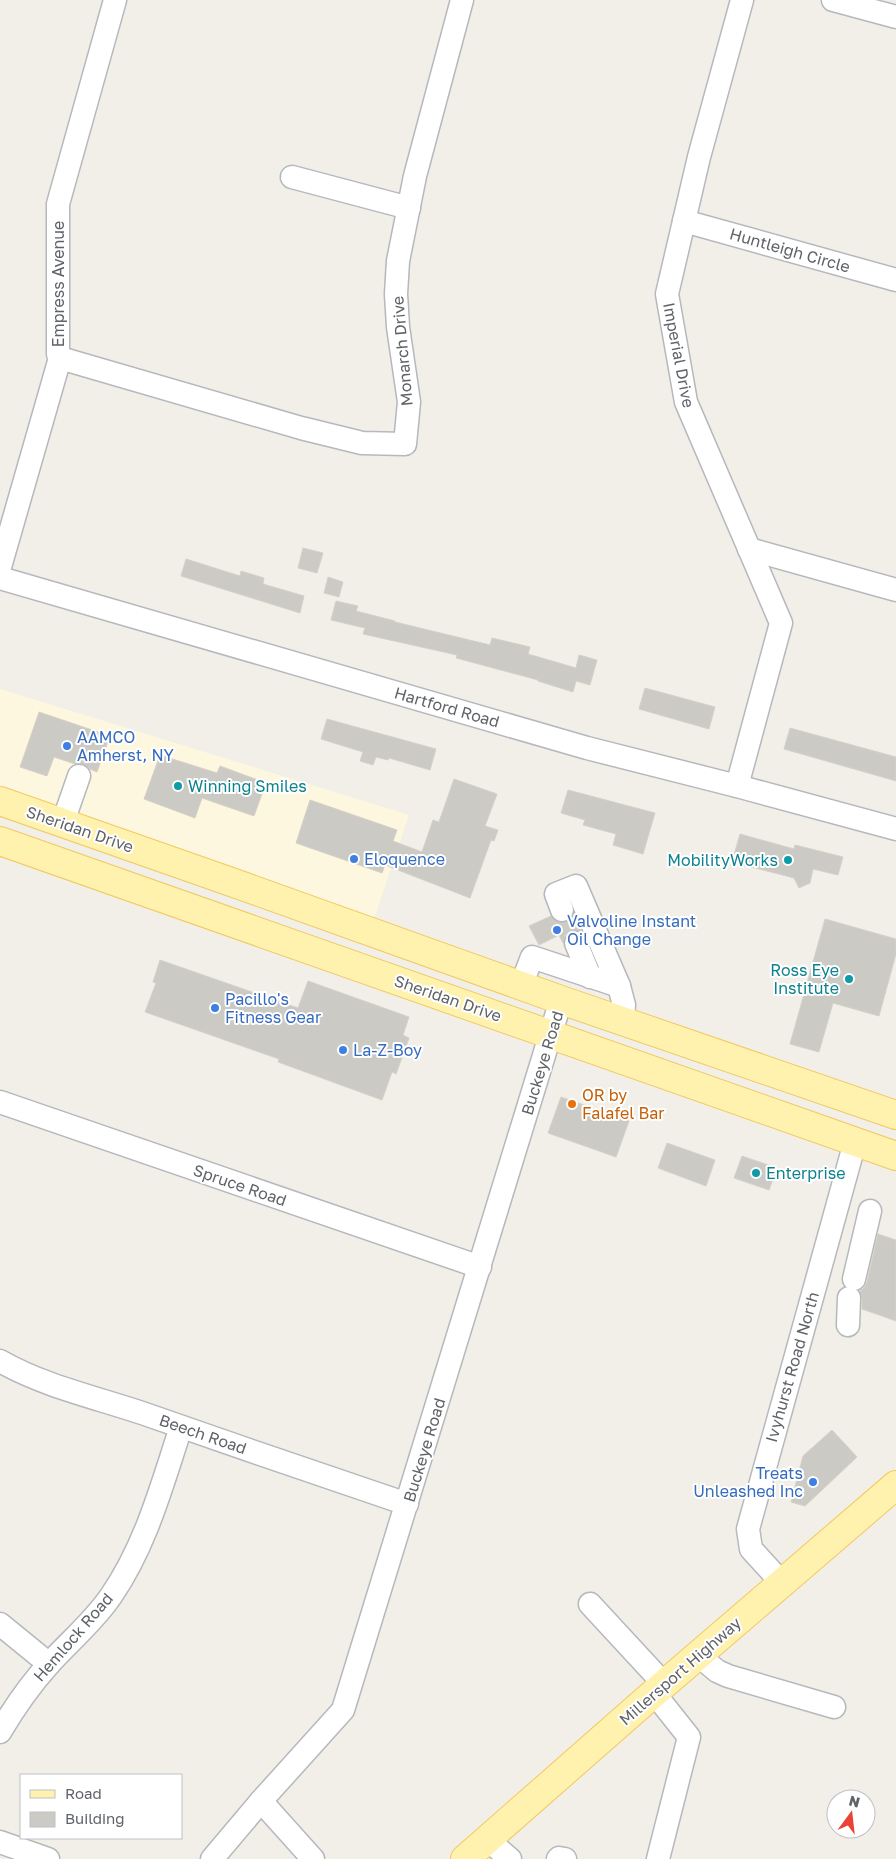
<svg xmlns="http://www.w3.org/2000/svg" width="896" height="1859" font-family="'Golos Text',sans-serif">
<style>
.commercial{fill:#fef7e0}
.building{fill:#cccac5;stroke:#d6d1c6}
.lines{fill:none;stroke-linecap:round;stroke-linejoin:round}
.minor-tunnel{stroke:#ccccc8;stroke-width:22;stroke-dasharray:22 11;stroke-linecap:butt}
.minor-casing{stroke:#b5b8bc;stroke-width:25}
.major-casing{stroke:#f2c960;stroke-width:30}
.minor{stroke:#fff;stroke-width:22}
.major{stroke:#fff2af;stroke-width:28}
.shop-dot{fill:#3f7fe0;stroke:#fff;stroke-width:2}
.culture-dot{fill:#0f9aa8;stroke:#fff;stroke-width:2}
.food-dot{fill:#e8710a;stroke:#fff;stroke-width:2}
.labels{text-anchor:middle;dominant-baseline:central;stroke-width:4;stroke-linejoin:round;paint-order:stroke}
.street-label{font-size:16px;fill:#5f6368;stroke:#fff}
.shop-label{font-size:16px;fill:#366cbe;stroke:#fff;text-anchor:start}
.culture-label{font-size:16px;fill:#0d838f;stroke:#fff;text-anchor:start}
.food-label{font-size:16px;fill:#c56008;stroke:#fff;text-anchor:start}
</style>
<rect width="100%" height="100%" fill="#f1efe8"/>
<polygon class="commercial" points="0,689 409,815 374,919 0,786"/>
<g class="building">
<polygon points="303,548 323,553 317,573 298,568"/>
<polygon points="186,559 240,576 241,571 264,578 263,584 304,596 300,613 181,576"/>
<polygon points="328,577 343,582 339,597 324,593"/>
<polygon points="336,601 358,606 356,611 395,621 395,622 490,645 492,638 530,647 528,654 576,668 579,655 597,660 590,685 576,681 573,692 538,681 538,680 456,658 457,655 363,634 365,628 331,620"/>
<polygon points="645,688 715,707 709,729 639,709"/>
<polygon points="39,712 110,736 97,772 90,769 83,764 75,764 54,757 47,776 20,767"/>
<polygon points="327,719 436,749 430,770 389,758 388,760 376,757 373,765 360,761 363,752 321,739"/>
<polygon points="790,728 896,757 896,781 784,749"/>
<polygon points="160,755 217,773 220,766 266,783 254,816 202,798 195,818 144,799"/>
<polygon points="454,779 497,794 485,826 498,830 494,841 491,840 470,898 385,865 382,873 296,843 310,800 397,830 393,841 422,852 433,820 439,822"/>
<polygon points="568,790 655,813 643,854 613,845 616,834 583,825 585,820 561,813"/>
<polygon points="740,834 794,849 795,845 843,857 838,875 813,869 810,883 799,888 794,878 732,862"/>
<polygon points="574,914 581,931 571,931 565,935 563,943 559,935 539,945 529,926 551,916 554,920 559,923 566,922 572,919"/>
<polygon points="825,919 896,939 896,954 879,1016 833,1003 819,1052 790,1044"/>
<polygon points="160,960 298,1008 308,981 409,1017 403,1035 409,1038 396,1074 392,1072 382,1100 278,1062 279,1059 145,1012 156,983 153,982"/>
<polygon points="561,1097 629,1121 616,1157 548,1133"/>
<polygon points="667,1143 715,1160 706,1186 658,1168"/>
<polygon points="742,1156 777,1168 769,1190 734,1178"/>
<polygon points="878,1234 896,1240 896,1321 862,1309 862,1298 860,1291 864,1288 867,1282"/>
<polygon points="832,1430 857,1457 805,1506 791,1502 803,1456"/>
</g>
<g class="lines">
<polyline class="minor-tunnel" points="562,910 576,943"/>
<g class="minor-casing">
<g id="minor">
<polyline points="833,0 896,17"/>
<polyline points="292,177 409,208"/>
<polyline points="684,221 896,280"/>
<polyline points="60,358 301,428 362,443 405,444 409,402 398,327 396,294 398,261 415,176 462,0"/>
<polyline points="749,549 896,590"/>
<polyline points="0,567 60,358 58,354 58,204 115,0"/>
<polyline points="0,578 587,748 737,786 896,829"/>
<polyline points="737,786 781,623 686,402 667,294 699,157 742,0"/>
<polyline points="63,822 79,776"/>
<polyline points="562,910 556,894 576,886 619,986"/>
<polyline points="576,943 590,977"/>
<polyline points="521,986 532,957 619,986 624,1005 623,1021"/>
<polyline points="0,1102 480,1267"/>
<polyline points="854,1279 870,1211"/>
<polyline points="848,1325 849,1298"/>
<path d="M 0,1361 C 44,1386 94,1397 142,1413 C 230,1444 319,1474 407,1504"/>
<polyline points="782,1583 751,1549 748,1529 855,1142"/>
<polyline points="590,1604 664,1684"/>
<polyline points="0,1624 49,1664"/>
<polyline points="698,1655 717,1671 728,1676 834,1707"/>
<polyline points="654,1693 689,1737 658,1859"/>
<path d="M 0,1732 C 14,1708 30,1685 49,1664 C 70,1641 94,1621 111,1596 C 146,1545 162,1485 181,1427"/>
<polyline points="261,1801 313,1859"/>
<polyline points="487,1839 510,1859"/>
<polyline points="0,1842 48,1859"/>
<polyline points="212,1859 261,1801 343,1710 561,1000"/>
<polyline points="558,1859 559,1858 565,1859"/>
</g>
</g>
<g class="major-casing">
<g id="major">
<polyline points="0,801 237,884 561,1000 896,1115"/>
<polyline points="0,841 896,1156"/>
<polyline points="465,1859 654,1693 896,1485"/>
</g>
</g>
<use href="#minor" class="minor"/>
<use href="#major" class="major"/>
</g>
<g class="shop-dot">
<circle cx="67" cy="746" r="5"/>
<circle cx="354" cy="859" r="5"/>
<circle cx="557" cy="930" r="5"/>
<circle cx="215" cy="1008" r="5"/>
<circle cx="343" cy="1050" r="5"/>
<circle cx="813" cy="1482" r="5"/>
</g>
<g class="culture-dot">
<circle cx="178" cy="786" r="5"/>
<circle cx="788" cy="860" r="5"/>
<circle cx="849" cy="979" r="5"/>
<circle cx="756" cy="1173" r="5"/>
</g>
<circle class="food-dot" cx="572" cy="1104" r="5"/>
<g class="labels">
<g class="street-label">
<text transform="translate(790 250) rotate(16)">Huntleigh Circle</text>
<text transform="translate(58 284) rotate(-90)">Empress Avenue</text>
<text transform="translate(402 351) rotate(-95)">Monarch Drive</text>
<text transform="translate(679 355) rotate(79)">Imperial Drive</text>
<text transform="translate(447 707) rotate(16)">Hartford Road</text>
<text transform="translate(80 829) rotate(19)">Sheridan Drive</text>
<text transform="translate(448 998) rotate(19)">Sheridan Drive</text>
<text transform="translate(542 1063) rotate(-73)">Buckeye Road</text>
<text transform="translate(240 1185) rotate(19)">Spruce Road</text>
<text transform="translate(792 1367) rotate(-74)">Ivyhurst Road North</text>
<text transform="translate(203 1434) rotate(19)">Beech Road</text>
<text transform="translate(424 1450) rotate(-73)">Buckeye Road</text>
<text transform="translate(73 1637) rotate(-49)">Hemlock Road</text>
<text transform="translate(680 1671) rotate(-41)">Millersport Highway</text>
</g>
<g class="shop-label">
<text x="77" y="737">AAMCO<tspan x="77" dy="18">Amherst, NY</tspan></text>
<text x="364" y="859">Eloquence</text>
<text x="567" y="921">Valvoline Instant<tspan x="567" dy="18">Oil Change</tspan></text>
<text x="225" y="999">Pacillo's<tspan x="225" dy="18">Fitness Gear</tspan></text>
<text x="353" y="1050">La-Z-Boy</text>
<text x="803" y="1473" text-anchor="end">Treats<tspan x="803" dy="18">Unleashed Inc</tspan></text>
</g>
<g class="culture-label">
<text x="188" y="786">Winning Smiles</text>
<text x="778" y="860" text-anchor="end">MobilityWorks</text>
<text x="839" y="970" text-anchor="end">Ross Eye<tspan x="839" dy="18">Institute</tspan></text>
<text x="766" y="1173">Enterprise</text>
</g>
<g class="food-label">
<text x="582" y="1095">OR by<tspan x="582" dy="18">Falafel Bar</tspan></text>
</g>
</g>
<rect x="20" y="1774" width="162" height="65" fill="#ffffff" stroke="#bfc1c3"/>
<rect x="30" y="1790" width="25" height="8" fill="#fff2af" stroke="#bfc1c3"/>
<text x="65" y="1799" font-size="15" fill="#5f6368">Road</text>
<rect x="30" y="1812" width="25" height="15" fill="#cccac5" stroke="#bfc1c3"/>
<text x="65" y="1824" font-size="15" fill="#5f6368">Building</text>
<g transform="translate(851 1814) rotate(15)"><circle r="24" fill="#ffffff" stroke="#bfc1c3"/>
<path d="M0-4L9 19L0 12L-9 19Z" fill="#ea4335"/>
<text y="-8" font-size="14" font-weight="bold" text-anchor="middle" fill="#5f6368">N</text>
</g>
</svg>
